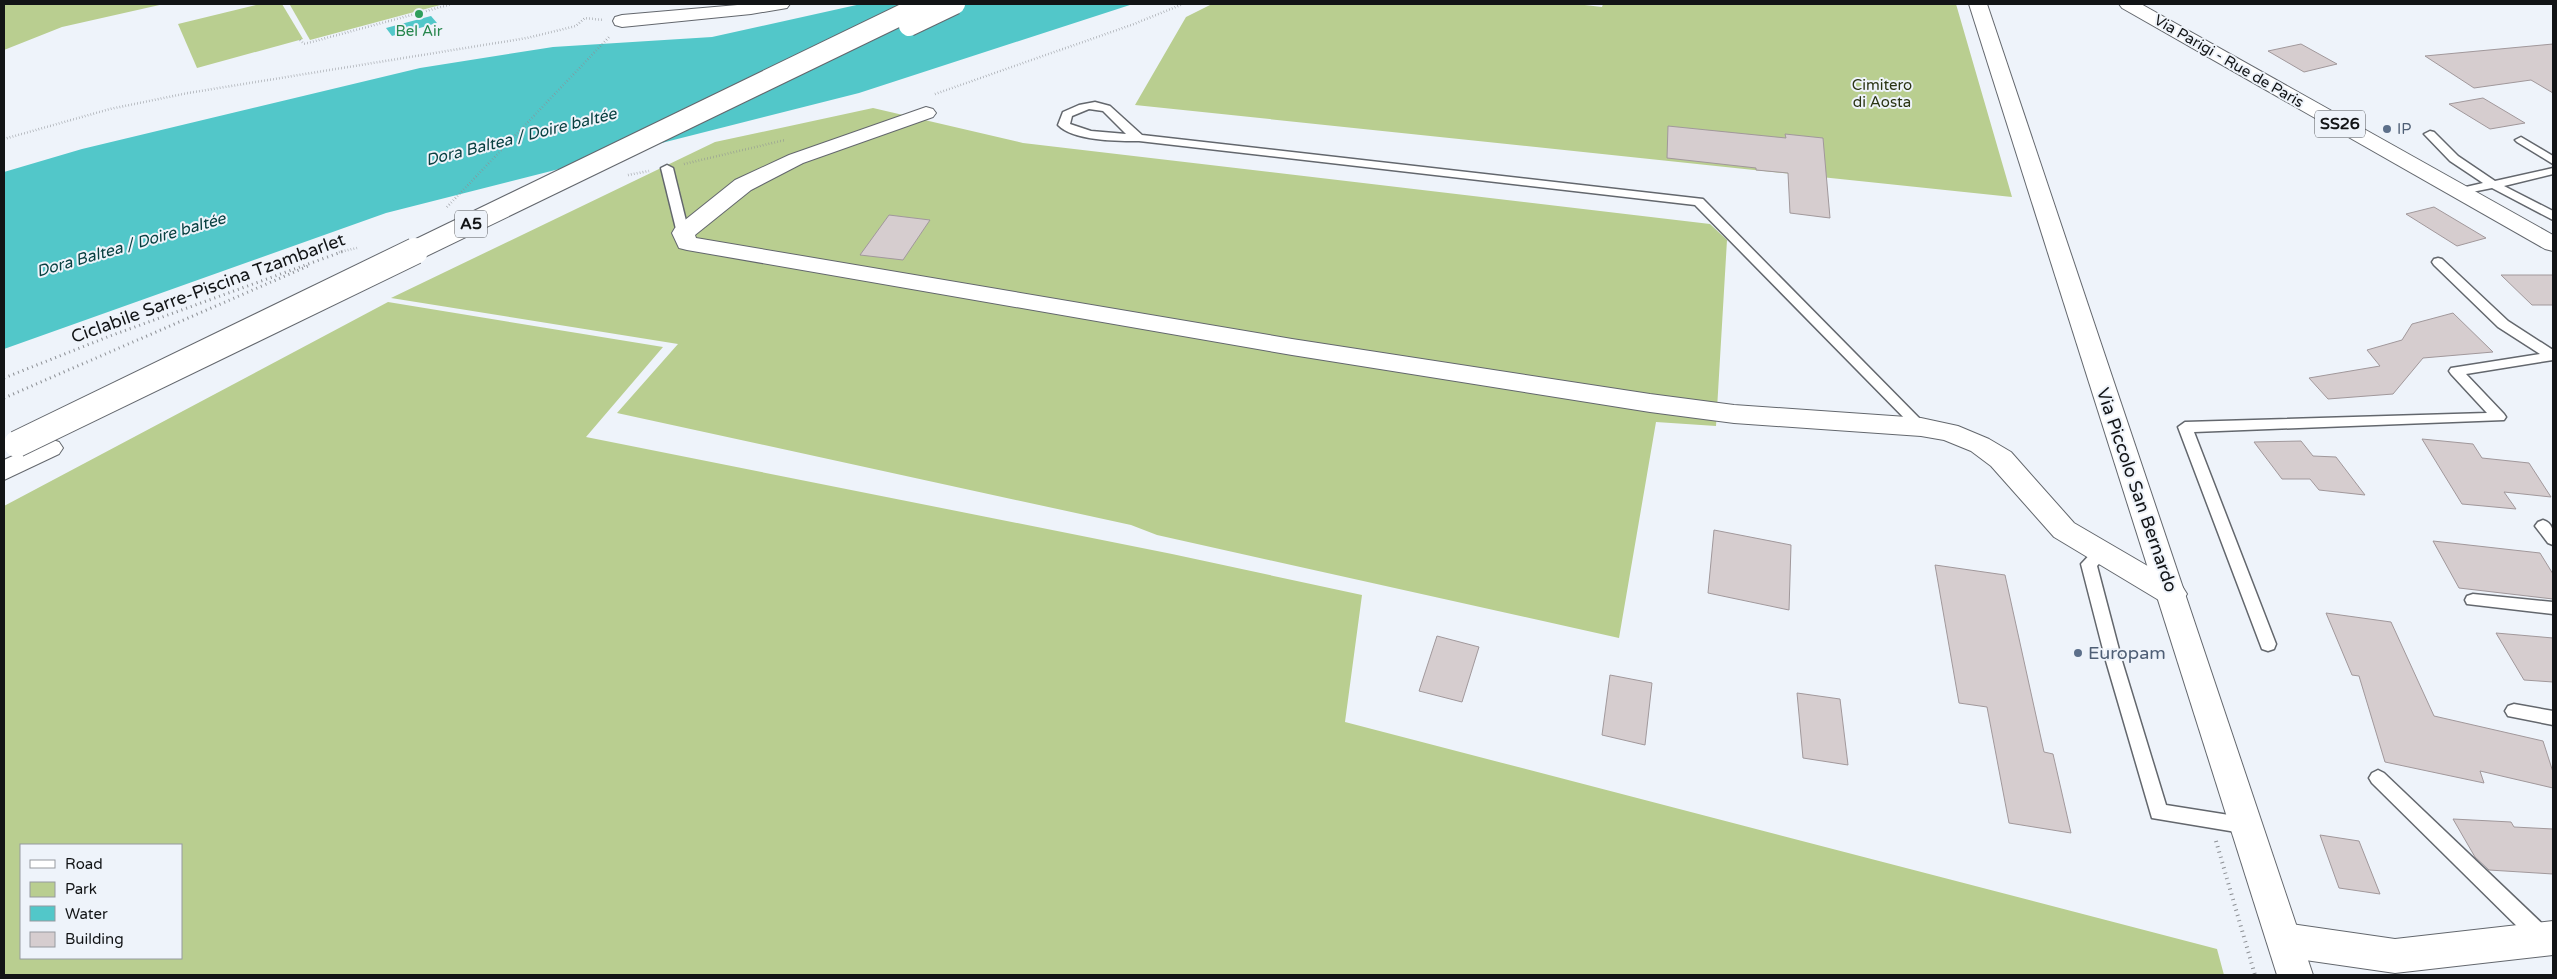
<svg xmlns="http://www.w3.org/2000/svg" width="2557" height="979" font-family="'Varela Round',sans-serif">
<style>
.green{fill:#b9ce90;fill-rule:evenodd}
.water{fill:#52c7c9}
.building{fill:#d6cdcf;stroke:#a1989b}
.lines{fill:none;stroke-linecap:round;stroke-linejoin:round}
.lane-casing{stroke:#63676d;stroke-width:3}
.street-casing{stroke:#63676d;stroke-width:2}
.secondary-casing{stroke:#63676d;stroke-width:2}
.primary-casing{stroke:#63676d;stroke-width:2}
.highway-casing{stroke:#63676d;stroke-width:2}
.path-far2{stroke:#8c8f94;stroke-width:2.5;stroke-dasharray:0.5 2.5;stroke-linecap:butt}
.path-far1{stroke:#8c8f94;stroke-width:3;stroke-dasharray:1 4;stroke-linecap:butt}
.path{stroke:#8c8f94;stroke-width:4;stroke-dasharray:1 4.5;stroke-linecap:butt}
.lane{fill:#fff;fill-rule:evenodd}
.street{fill:#fff;fill-rule:evenodd}
.secondary{fill:#fff;fill-rule:evenodd}
.primary{fill:#fff;fill-rule:evenodd}
.highway{fill:#fff;fill-rule:evenodd}
.highway-bridge-far1-casing{stroke:#63676d;stroke-width:22;stroke-linecap:butt}
.highway-bridge-casing{stroke:#63676d;stroke-width:28;stroke-linecap:butt}
.highway-bridge-far1{stroke:#fff;stroke-width:20}
.highway-bridge{stroke:#fff;stroke-width:26}
.leisure-dot{fill:#2e9e5b;stroke:#eef3fa;stroke-width:2}
.service-dot{fill:#5c6f8a;stroke:#eef3fa;stroke-width:2}
.labels{text-anchor:middle;dominant-baseline:central;stroke-width:4;stroke-linejoin:round;paint-order:stroke}
.far-leisure-label{font-size:15px;fill:#27864d;stroke:#eef3fa}
.far-street-label{font-size:15px;fill:#121416;stroke:#eef3fa}
.far-park-label{font-size:15px;fill:#2a3413;stroke:#eef3fa}
.far-service-label{font-size:15px;fill:#4e5e75;stroke:#eef3fa;text-anchor:start}
.shield{fill:#eef3fa;stroke:#54575a;stroke-width:1}
.shield-label{font-size:16px;font-weight:bold;fill:#121416}
.far-water-label{font-size:16px;font-style:italic;fill:#084041;stroke:#eef3fa}
.street-label{font-size:18px;fill:#121416;stroke:#eef3fa}
.service-label{font-size:18px;fill:#4e5e75;stroke:#eef3fa;text-anchor:start}
</style>
<rect width="100%" height="100%" fill="#eef3fa"/>
<g class="green">
<polygon points="4,4 164,4 62,27 4,50"/>
<polygon points="260,4 282,4 303,39 197,68 178,24"/>
<polygon points="294,4 444,4 310,40 290,5"/>
<polygon points="1212,4 1576,4 1602,7 1603,4 1956,4 2012,197 1135,105 1186,17"/>
<polygon points="873,108 1023,143 1710,224 1727,240 1716,426 1656,422 1619,638 1157,535 1131,525 617,413 678,344 391,298 715,142"/>
<path d="M 388,302 L 663,347 L 586,437 L 1172,554 L 1362,595 L 1345,722 L 2217,949 L 2224,975 L 4,975 L 4,506 ZM 21,845 L 181,845 L 181,958 L 21,958 Z"/>
</g>
<g class="water">
<polygon points="861,4 1133,4 859,93 386,213 4,349 4,172 82,149 420,68 553,47 712,37"/>
<polygon points="431,16 437,23 392,36 386,28"/>
</g>
<g class="building">
<polygon points="2301,44 2337,64 2304,72 2268,51"/>
<polygon points="2553,44 2553,93 2531,80 2474,88 2425,56"/>
<polygon points="2483,98 2525,123 2490,129 2449,104"/>
<polygon points="1668,126 1786,138 1785,134 1823,138 1830,218 1790,213 1788,173 1756,170 1756,168 1667,158"/>
<polygon points="2434,207 2486,238 2457,246 2406,214"/>
<polygon points="889,215 930,220 903,260 860,255"/>
<polygon points="2501,275 2553,275 2553,305 2532,305"/>
<polygon points="2453,313 2493,352 2423,358 2393,394 2328,399 2309,378 2380,366 2367,350 2402,340 2412,324"/>
<polygon points="2422,439 2473,444 2482,458 2529,463 2551,497 2504,492 2516,509 2462,504"/>
<polygon points="2301,441 2313,456 2336,457 2365,495 2319,490 2310,479 2282,479 2254,442"/>
<polygon points="1714,530 1791,545 1789,610 1708,593"/>
<polygon points="2433,541 2540,553 2553,574 2553,599 2459,588"/>
<polygon points="1935,565 2005,575 2044,752 2053,754 2071,833 2009,823 1987,707 1959,703"/>
<polygon points="2326,613 2391,622 2434,716 2543,741 2553,772 2553,788 2480,771 2484,783 2385,762 2359,676 2352,675"/>
<polygon points="2496,633 2553,638 2553,682 2524,680"/>
<polygon points="1437,636 1479,647 1462,702 1419,691"/>
<polygon points="1610,675 1652,683 1645,745 1602,735"/>
<polygon points="1797,693 1840,699 1848,765 1803,758"/>
<polygon points="2453,819 2511,822 2514,827 2553,829 2553,874 2489,870 2475,857"/>
<polygon points="2320,835 2359,841 2380,894 2339,888"/>
</g>
<g class="lines">
<g class="lane-casing">
<g id="lane">
<path d="M 1095,102 L 1110,106 L 1142,135 L 1703,199 L 1928,427 L 1926,430 L 1916,430 L 1695,205 L 1139,141 C 1118,141 1073,141 1058,125 L 1063,112 L 1079,105 ZM 1089,109 L 1103,111 L 1126,134 L 1091,131 L 1070,124 L 1072,116 Z"/>
<polygon points="2430,131 2434,132 2458,156 2495,181 2553,168 2553,174 2504,186 2553,211 2553,220 2492,188 2457,195 2457,189 2483,183 2450,161 2424,134"/>
<polygon points="2521,137 2553,156 2553,164 2517,142 2515,140"/>
<polygon points="667,165 673,168 689,233 687,236 683,237 677,233 661,168"/>
<polygon points="2438,258 2442,259 2508,321 2553,350 2553,360 2466,374 2504,414 2506,417 2504,420 2194,432 2276,644 2274,649 2268,651 2262,649 2178,427 2185,422 2487,413 2451,374 2449,371 2451,368 2540,354 2498,327 2434,265 2432,262 2434,259"/>
<path d="M 2543,520 C 2555,524 2553,534 2553,545 L 2548,543 L 2535,526 L 2538,522 Z"/>
<polygon points="2102,546 2108,548 2110,552 2097,566 2122,661 2166,805 2248,818 2255,820 2257,826 2255,832 2248,834 2152,818 2106,661 2081,564 2096,548"/>
<polygon points="2473,594 2553,602 2553,614 2467,604 2465,600 2467,596"/>
<polygon points="2514,704 2553,711 2553,725 2508,716 2505,711 2508,706"/>
<polygon points="2378,770 2384,773 2550,931 2553,938 2550,945 2543,947 2536,945 2372,783 2369,778 2372,773"/>
</g>
</g>
<g class="street-casing">
<g id="street">
<polygon points="749,4 790,4 787,8 751,14 622,27 615,25 613,21 615,17 622,15"/>
<polygon points="926,107 933,109 936,113 933,117 803,163 751,190 695,235 696,238 1292,339 1650,394 1734,405 1921,418 1958,426 1989,439 2011,452 2074,523 2182,586 2187,594 2182,602 2172,605 2162,602 2054,537 1991,466 1971,451 1944,440 1921,436 1734,423 1650,412 1292,355 687,250 679,248 672,233 675,228 735,180 789,155"/>
<polygon points="2553,921 2553,955 2395,973 2285,957 2272,952 2267,940 2272,928 2285,923 2395,939"/>
</g>
</g>
<g class="secondary-casing">
<polygon id="secondary" points="1969,4 1987,4 2313,975 2277,975"/>
</g>
<g class="primary-casing">
<polygon id="primary" points="2119,4 2141,4 2553,235 2553,251 2545,249 2122,8"/>
</g>
<g class="highway-casing">
<polygon id="highway" points="50,439 59,442 63,448 59,454 4,480 4,460"/>
</g>
<g class="path-far2">
<polyline points="300,40 304,44 452,4"/>
<polyline points="935,94 1134,24 1183,4"/>
<polyline points="4,139 110,109 188,93 527,38 576,26 585,18 603,20"/>
<polyline points="684,164 785,140"/>
<polyline points="628,175 649,171"/>
<polyline points="447,207 610,36"/>
<polyline points="339,252 357,248"/>
</g>
<g class="path-far1">
<polyline points="4,378 110,336 344,251"/>
<polyline points="4,398 308,266"/>
</g>
<polyline class="path" points="2216,841 2255,975"/>
<use href="#lane" class="lane"/>
<use href="#street" class="street"/>
<use href="#secondary" class="secondary"/>
<use href="#primary" class="primary"/>
<use href="#highway" class="highway"/>
<g class="highway-bridge-far1-casing">
<g id="highway-bridge-far1">
<polyline points="909,26 955,4"/>
<polyline points="412,252 924,4"/>
</g>
</g>
<g class="highway-bridge-casing">
<polyline id="highway-bridge" points="17,444 415,251"/>
</g>
<use href="#highway-bridge-far1" class="highway-bridge-far1"/>
<use href="#highway-bridge" class="highway-bridge"/>
</g>
<circle class="leisure-dot" cx="419" cy="14" r="5"/>
<g class="service-dot">
<circle cx="2387" cy="129" r="5"/>
<circle cx="2078" cy="653" r="5"/>
</g>
<g class="labels">
<g class="far-leisure-label">
<text x="419" y="31">Bel Air</text>
</g>
<g class="far-street-label">
<text transform="translate(2229 61) rotate(30)">Via Parigi - Rue de Paris</text>
</g>
<g class="far-park-label">
<text x="1882" y="85">Cimitero<tspan x="1882" dy="17">di Aosta</tspan></text>
</g>
<g class="far-service-label">
<text x="2397" y="129">IP</text>
</g>
<g class="shield">
<rect x="2315" y="110.5" width="50" height="27" rx="4"/>
<rect x="455" y="210.5" width="32" height="27" rx="4"/>
</g>
<g class="shield-label">
<text x="2340" y="124">SS26</text>
<text x="471" y="224">A5</text>
</g>
<g class="far-water-label">
<text transform="translate(521 137) rotate(-14)">Dora Baltea / Doire baltée</text>
<text transform="translate(131 245) rotate(-16)">Dora Baltea / Doire baltée</text>
</g>
<g class="street-label">
<text transform="translate(208 288) rotate(-20)">Ciclabile Sarre-Piscina Tzambarlet</text>
<text transform="translate(2137 490) rotate(71)">Via Piccolo San Bernardo</text>
</g>
<g class="service-label">
<text x="2088" y="653">Europam</text>
</g>
</g>
<rect width="2557" height="979" fill="none" stroke="#121416" stroke-width="10"/>
<rect x="20" y="844" width="162" height="115" fill="#eef3fa" stroke="#969a9f"/>
<rect x="30" y="860" width="25" height="8" fill="#ffffff" stroke="#969a9f"/>
<text x="65" y="869" font-size="15" fill="#121416">Road</text>
<rect x="30" y="882" width="25" height="15" fill="#b9ce90" stroke="#969a9f"/>
<text x="65" y="894" font-size="15" fill="#121416">Park</text>
<rect x="30" y="906" width="25" height="15" fill="#52c7c9" stroke="#969a9f"/>
<text x="65" y="919" font-size="15" fill="#121416">Water</text>
<rect x="30" y="932" width="25" height="15" fill="#d6cdcf" stroke="#969a9f"/>
<text x="65" y="944" font-size="15" fill="#121416">Building</text>
</svg>
